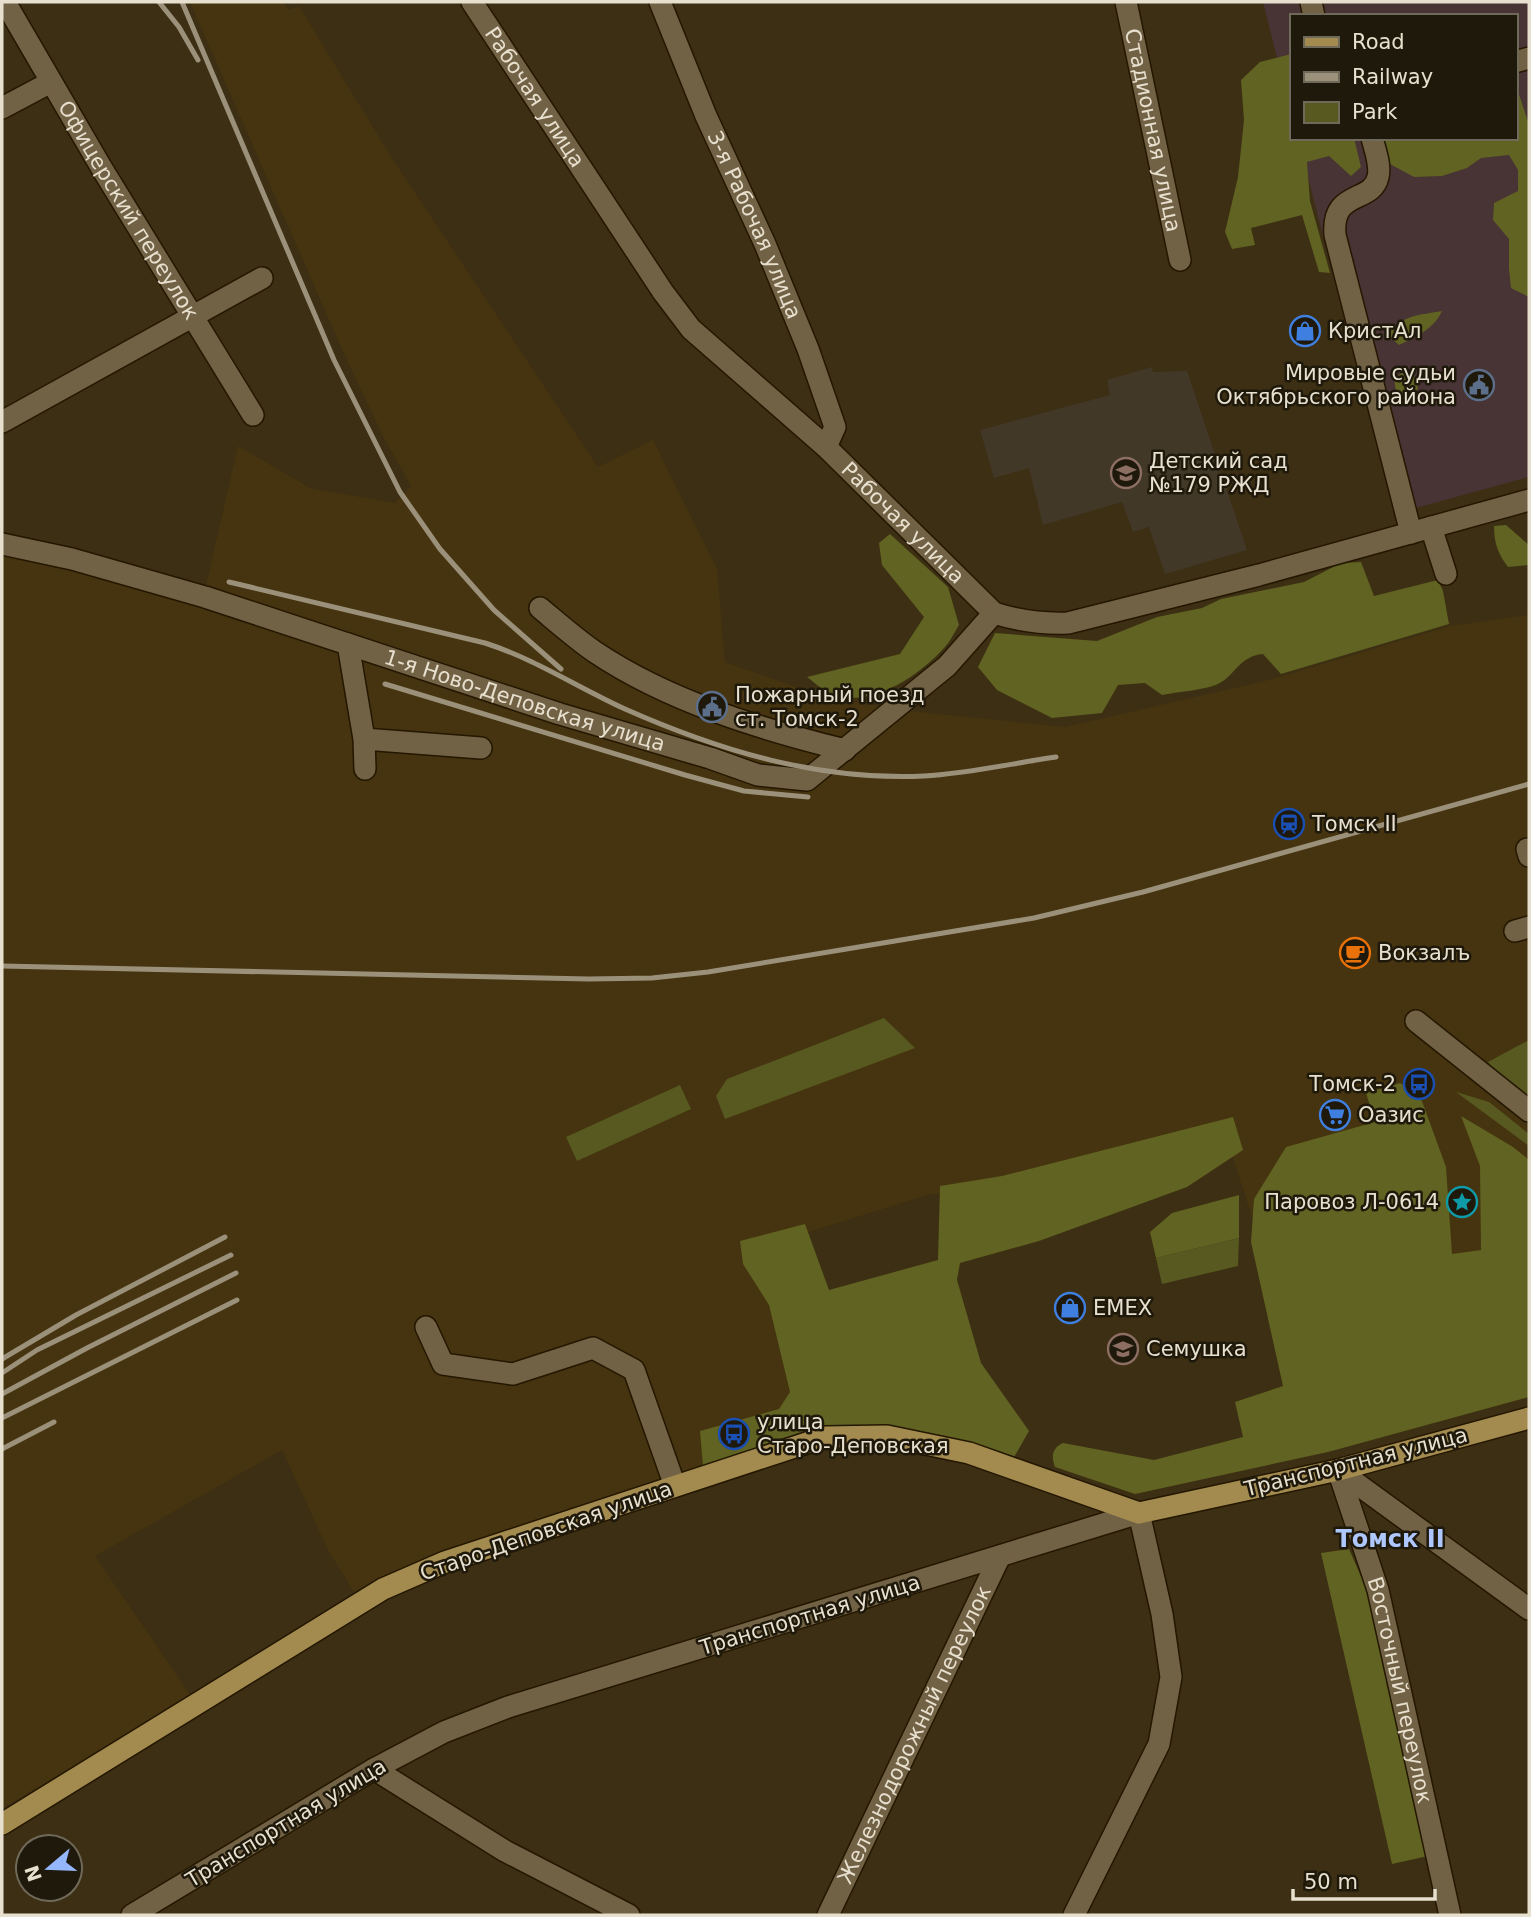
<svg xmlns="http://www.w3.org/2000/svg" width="1531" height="1917" font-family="'DejaVu Sans',sans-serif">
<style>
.built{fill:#45340f}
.education{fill:#423828}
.medical{fill:#483335}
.green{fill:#575920}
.forest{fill:#606321}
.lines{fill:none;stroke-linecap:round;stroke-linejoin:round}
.minor-casing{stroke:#241700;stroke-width:24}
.major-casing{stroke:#241700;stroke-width:24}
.minor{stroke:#726245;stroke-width:21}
.major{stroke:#a38b50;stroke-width:21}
.rail{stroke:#9b907a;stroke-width:5}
.labels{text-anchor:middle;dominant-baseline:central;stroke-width:5;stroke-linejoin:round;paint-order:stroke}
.street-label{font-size:21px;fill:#e8e0cf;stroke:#1f190c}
.poi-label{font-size:21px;fill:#e8e0cf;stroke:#1f190c;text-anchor:start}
.quarter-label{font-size:24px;font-weight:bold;fill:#aec8fd;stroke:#1f190c}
</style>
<rect width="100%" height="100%" fill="#3d2f13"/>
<polygon class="built" points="190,2 283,2 289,10 299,6 388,152 598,467 653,440 717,569 725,662 824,697 900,710 1065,727 1269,680 1450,626 1529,615 1529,1397 1328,1452 1231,1152 927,1195 761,1247 815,1430 441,1552 377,1579 354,1592 329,1552 282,1450 95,1556 191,1696 2,1809 2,554 71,570 201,607 238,446 310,488 395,503 411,486 384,438 345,356"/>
<polygon class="education" points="1152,367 1153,372 1187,371 1247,550 1165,574 1149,527 1133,532 1122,502 1043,525 1029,468 994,478 980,430 1110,395 1107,380"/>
<polygon class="medical" points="1263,2 1529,2 1529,477 1394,514 1298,138 1515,138 1515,16 1291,16 1291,113"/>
<g class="green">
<polygon points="884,1018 915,1048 725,1119 716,1096 727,1079"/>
<polygon points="1529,1040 1529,1099 1499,1076 1488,1062"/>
<polygon points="680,1085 691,1109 577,1161 566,1137"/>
<polygon points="1456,1092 1489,1102 1529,1134 1529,1146"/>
<polygon points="1239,1238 1238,1266 1162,1284 1156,1258"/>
</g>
<g class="forest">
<polygon points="1291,54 1291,138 1354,138 1361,167 1351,176 1329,156 1307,162 1310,201 1330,273 1319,272 1302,215 1251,228 1255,245 1232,249 1225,232 1238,177 1244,120 1241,80 1260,62"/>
<polygon points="1515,82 1529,125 1529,297 1511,288 1509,269 1509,239 1493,220 1494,203 1518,191 1518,170 1509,155 1481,158 1467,168 1442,176 1414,177 1390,164 1380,141 1381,138 1515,138"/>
<path d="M 1442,311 C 1434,329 1416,337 1399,345 L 1388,335 C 1400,315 1420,315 1442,311 Z"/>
<polygon points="1413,369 1418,387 1414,401 1405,406 1397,398 1394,379 1403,372"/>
<path d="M 1506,525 L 1529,545 L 1529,565 L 1508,567 C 1498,554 1494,543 1494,526 Z"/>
<path d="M 890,534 L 948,587 L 959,625 C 954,633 950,642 944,648 C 919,676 868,711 829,693 C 822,690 814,682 807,677 L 900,654 L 924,617 L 882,565 L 879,543 Z"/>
<path d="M 1361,562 L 1374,596 L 1438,580 L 1443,591 L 1449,624 L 1281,674 L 1263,654 C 1239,656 1235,676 1218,684 C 1206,690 1176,692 1162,695 L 1145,683 L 1118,685 L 1102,713 L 1052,718 L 997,690 L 978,667 L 995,633 L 1097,641 L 1157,617 L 1202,608 L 1221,599 L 1304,582 L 1341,563 Z"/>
<path d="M 1400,1083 L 1419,1093 L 1446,1167 L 1452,1254 L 1481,1250 L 1480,1166 L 1461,1116 L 1513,1147 L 1529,1160 L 1529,1397 L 1328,1452 L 1135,1494 L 1055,1467 C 1051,1456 1052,1448 1063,1443 L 1154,1460 L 1243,1437 L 1235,1402 L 1283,1386 L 1251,1242 L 1254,1199 L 1286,1147 L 1375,1122 L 1366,1093 Z"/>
<polygon points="1233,1117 1243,1150 1187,1187 1039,1241 960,1263 957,1280 981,1363 1029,1431 1013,1459 887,1427 703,1466 700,1431 779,1409 790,1392 769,1305 743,1264 740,1241 805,1224 829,1290 938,1260 940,1186 1002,1176"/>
<polygon points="1239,1195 1239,1238 1156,1258 1150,1232 1172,1213"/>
<polygon points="1349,1549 1368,1592 1428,1856 1392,1864 1321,1553"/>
</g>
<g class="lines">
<g class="minor-casing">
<g id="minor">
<path id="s1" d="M 5,2 L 101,167 L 253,415"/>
<path id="s2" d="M 472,2 L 663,292 L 691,329 L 826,447 L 994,613 C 1019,621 1042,624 1068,623 L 1259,575 L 1529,500"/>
<path id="s3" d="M 660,2 L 706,116 L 765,244 L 808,349 L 835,427 L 826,447"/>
<path id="s4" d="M 1126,2 L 1180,260"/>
<polyline points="1311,2 1314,16"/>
<polyline points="1515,62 1529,58"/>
<polyline points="2,108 51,82"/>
<path d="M 1372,138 C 1375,150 1381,165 1378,177 C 1372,204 1331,189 1335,235 L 1411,533"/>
<polyline points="2,422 262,278"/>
<polyline points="1431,527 1446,574"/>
<path id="s5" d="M 2,544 L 72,559 L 205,597 L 560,714 L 710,758 L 758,775 L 807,780 L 947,666 L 994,613"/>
<path d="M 540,608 C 558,623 576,639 595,652 C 668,701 760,729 845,750"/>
<polyline points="348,644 364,739 365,769"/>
<polyline points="364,739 481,748"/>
<polyline points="1527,849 1529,856"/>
<polyline points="1515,931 1529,927"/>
<polyline points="1416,1021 1529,1111"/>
<polyline points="426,1327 443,1364 513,1374 593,1348 634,1370 675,1486"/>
<path id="s6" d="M 1338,1470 L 1378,1590 L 1450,1915"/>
<polyline points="1338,1470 1529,1609"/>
<polyline points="374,1769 505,1851 629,1915"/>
<polyline points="132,1915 374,1769 444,1732 508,1707 1139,1513 1162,1614 1171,1677 1159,1744 1074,1915"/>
<path id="s7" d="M 828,1915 L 1000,1556"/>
</g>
</g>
<g class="major-casing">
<polyline id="major" points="2,1824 383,1589 445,1562 825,1437 887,1436 969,1453 1139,1513 1338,1470 1529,1418"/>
</g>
<use href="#minor" class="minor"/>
<use href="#major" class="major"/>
<g class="rail">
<polyline points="159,2 179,27 198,60"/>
<polyline points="182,2 334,360 400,492 440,549 494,610 561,669"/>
<path d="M 229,582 L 485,643 C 535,659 577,687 625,709 C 720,751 819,781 924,776 C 966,774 1014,763 1056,757"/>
<polyline points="385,684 685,775 744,791 808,797"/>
<polyline points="2,966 589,979 652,978 708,972 1034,918 1143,892 1529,784"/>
<polyline points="2,1359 76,1315 225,1237"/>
<polyline points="2,1373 37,1350 231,1255"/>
<polyline points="2,1394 87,1348 236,1273"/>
<polyline points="2,1418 237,1300"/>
<polyline points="2,1449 54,1422"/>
</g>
</g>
<defs>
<g id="shop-ring" transform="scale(1.575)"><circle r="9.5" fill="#1f190c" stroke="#3f7fe0" stroke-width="1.5"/><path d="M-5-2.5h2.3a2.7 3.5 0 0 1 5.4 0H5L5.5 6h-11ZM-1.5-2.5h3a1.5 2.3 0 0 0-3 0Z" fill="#3f7fe0"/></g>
<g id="civic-ring" transform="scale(1.575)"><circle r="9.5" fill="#1f190c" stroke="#5c6f8a" stroke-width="1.5"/><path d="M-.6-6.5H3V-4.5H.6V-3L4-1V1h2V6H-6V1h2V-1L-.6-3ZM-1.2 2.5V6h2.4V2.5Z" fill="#5c6f8a"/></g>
<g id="school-ring" transform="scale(1.575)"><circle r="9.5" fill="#1f190c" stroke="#8d6e63" stroke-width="1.5"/><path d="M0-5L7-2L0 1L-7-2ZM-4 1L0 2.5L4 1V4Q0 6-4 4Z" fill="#8d6e63"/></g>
<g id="station-ring" transform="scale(1.575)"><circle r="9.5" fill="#1f190c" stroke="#1a4fb4" stroke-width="1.5"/><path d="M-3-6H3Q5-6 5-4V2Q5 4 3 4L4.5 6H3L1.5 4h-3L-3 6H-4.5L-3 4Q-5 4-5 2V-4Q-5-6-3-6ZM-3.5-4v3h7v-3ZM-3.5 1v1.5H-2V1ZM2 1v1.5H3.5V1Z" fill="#1a4fb4"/></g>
<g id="cafe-ring" transform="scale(1.575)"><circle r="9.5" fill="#1f190c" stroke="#e8710a" stroke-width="1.5"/><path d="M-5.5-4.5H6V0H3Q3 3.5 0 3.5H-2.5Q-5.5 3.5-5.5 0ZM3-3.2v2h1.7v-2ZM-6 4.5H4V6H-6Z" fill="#e8710a"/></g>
<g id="bus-ring" transform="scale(1.575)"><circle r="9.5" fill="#1f190c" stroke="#1a4fb4" stroke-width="1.5"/><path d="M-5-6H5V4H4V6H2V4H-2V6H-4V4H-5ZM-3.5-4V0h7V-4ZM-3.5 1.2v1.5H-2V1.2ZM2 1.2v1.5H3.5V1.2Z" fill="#1a4fb4"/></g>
<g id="supermarket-ring" transform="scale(1.575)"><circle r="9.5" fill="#1f190c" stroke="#3f7fe0" stroke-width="1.5"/><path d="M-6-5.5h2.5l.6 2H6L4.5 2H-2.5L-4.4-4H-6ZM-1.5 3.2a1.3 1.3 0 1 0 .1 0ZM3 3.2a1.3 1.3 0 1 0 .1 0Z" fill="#3f7fe0"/></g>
<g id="sight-ring" transform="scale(1.575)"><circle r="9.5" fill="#1f190c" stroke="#0f9aa8" stroke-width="1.5"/><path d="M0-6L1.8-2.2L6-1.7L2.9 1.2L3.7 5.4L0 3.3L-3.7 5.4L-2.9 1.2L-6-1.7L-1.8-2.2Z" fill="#0f9aa8"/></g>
</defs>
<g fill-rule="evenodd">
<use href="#shop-ring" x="1305" y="331"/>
<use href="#civic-ring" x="1479" y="385"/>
<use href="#school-ring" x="1126" y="473"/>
<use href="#civic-ring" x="712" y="707"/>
<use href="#station-ring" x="1289" y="824"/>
<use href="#cafe-ring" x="1355" y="953"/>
<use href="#bus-ring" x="1419" y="1084"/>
<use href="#supermarket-ring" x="1335" y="1115"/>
<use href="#sight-ring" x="1462" y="1202"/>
<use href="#shop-ring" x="1070" y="1308"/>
<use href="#school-ring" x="1123" y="1349"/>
<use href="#bus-ring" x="734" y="1434"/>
</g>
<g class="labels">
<g class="street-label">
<text stroke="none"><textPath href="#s2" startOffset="114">Рабочая улица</textPath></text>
<text stroke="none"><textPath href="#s4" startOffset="131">Стадионная улица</textPath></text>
<text stroke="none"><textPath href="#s1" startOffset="242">Офицерский переулок</textPath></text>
<text stroke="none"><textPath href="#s3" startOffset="242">3-я Рабочая улица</textPath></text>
<text stroke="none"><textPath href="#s2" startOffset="681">Рабочая улица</textPath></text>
<text stroke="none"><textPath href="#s5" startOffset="546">1-я Ново-Деповская улица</textPath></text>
<text transform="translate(1356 1462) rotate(-14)">Транспортная улица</text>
<text transform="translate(546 1531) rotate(-19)">Старо-Деповская улица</text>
<text transform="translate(810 1615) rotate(-17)">Транспортная улица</text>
<text stroke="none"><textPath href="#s6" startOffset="229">Восточный переулок</textPath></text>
<text stroke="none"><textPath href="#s7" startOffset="200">Железнодорожный переулок</textPath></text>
<text transform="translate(286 1823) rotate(-31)">Транспортная улица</text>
</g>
<g class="poi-label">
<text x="1328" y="331">КристАл</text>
<text x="1456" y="373" text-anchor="end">Мировые судьи<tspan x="1456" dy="24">Октябрьского района</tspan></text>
<text x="1149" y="461">Детский сад<tspan x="1149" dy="24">№179 РЖД</tspan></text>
<text x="735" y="695">Пожарный поезд<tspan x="735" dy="24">ст. Томск-2</tspan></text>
<text x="1312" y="824">Томск II</text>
<text x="1378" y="953">Вокзалъ</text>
<text x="1396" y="1084" text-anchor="end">Томск-2</text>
<text x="1358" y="1115">Оазис</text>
<text x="1439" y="1202" text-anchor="end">Паровоз Л-0614</text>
<text x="1093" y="1308">EMEX</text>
<text x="1146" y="1349">Семушка</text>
<text x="757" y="1422">улица<tspan x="757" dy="24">Старо-Деповская</tspan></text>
</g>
<g class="quarter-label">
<text x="1390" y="1539">Томск II</text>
</g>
</g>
<rect width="1531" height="1917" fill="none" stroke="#e8e0cf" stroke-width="7"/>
<rect x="1290" y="14" width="228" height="126" fill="#1f190c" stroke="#6f695a" stroke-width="2"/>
<rect x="1304" y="37" width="35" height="10" fill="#a38b50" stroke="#6f695a" stroke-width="2"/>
<text x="1352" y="49" font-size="21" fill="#e8e0cf">Road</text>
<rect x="1304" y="72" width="35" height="10" fill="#9b907a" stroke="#6f695a" stroke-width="2"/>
<text x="1352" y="84" font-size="21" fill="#e8e0cf">Railway</text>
<rect x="1304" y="102" width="35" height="21" fill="#575920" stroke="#6f695a" stroke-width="2"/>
<text x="1352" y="119" font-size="21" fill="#e8e0cf">Park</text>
<g transform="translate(49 1868) rotate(251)"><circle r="33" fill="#1f190c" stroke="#6f695a" stroke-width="2"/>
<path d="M0-5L12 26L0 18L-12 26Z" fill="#95b7fd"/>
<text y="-10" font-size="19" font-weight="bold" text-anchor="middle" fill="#e8e0cf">N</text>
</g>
<path d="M1293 1889v10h142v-10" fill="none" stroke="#e8e0cf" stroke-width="3.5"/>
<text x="1304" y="1889" font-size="21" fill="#e8e0cf" stroke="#1f190c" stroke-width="5" paint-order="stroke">50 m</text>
</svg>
